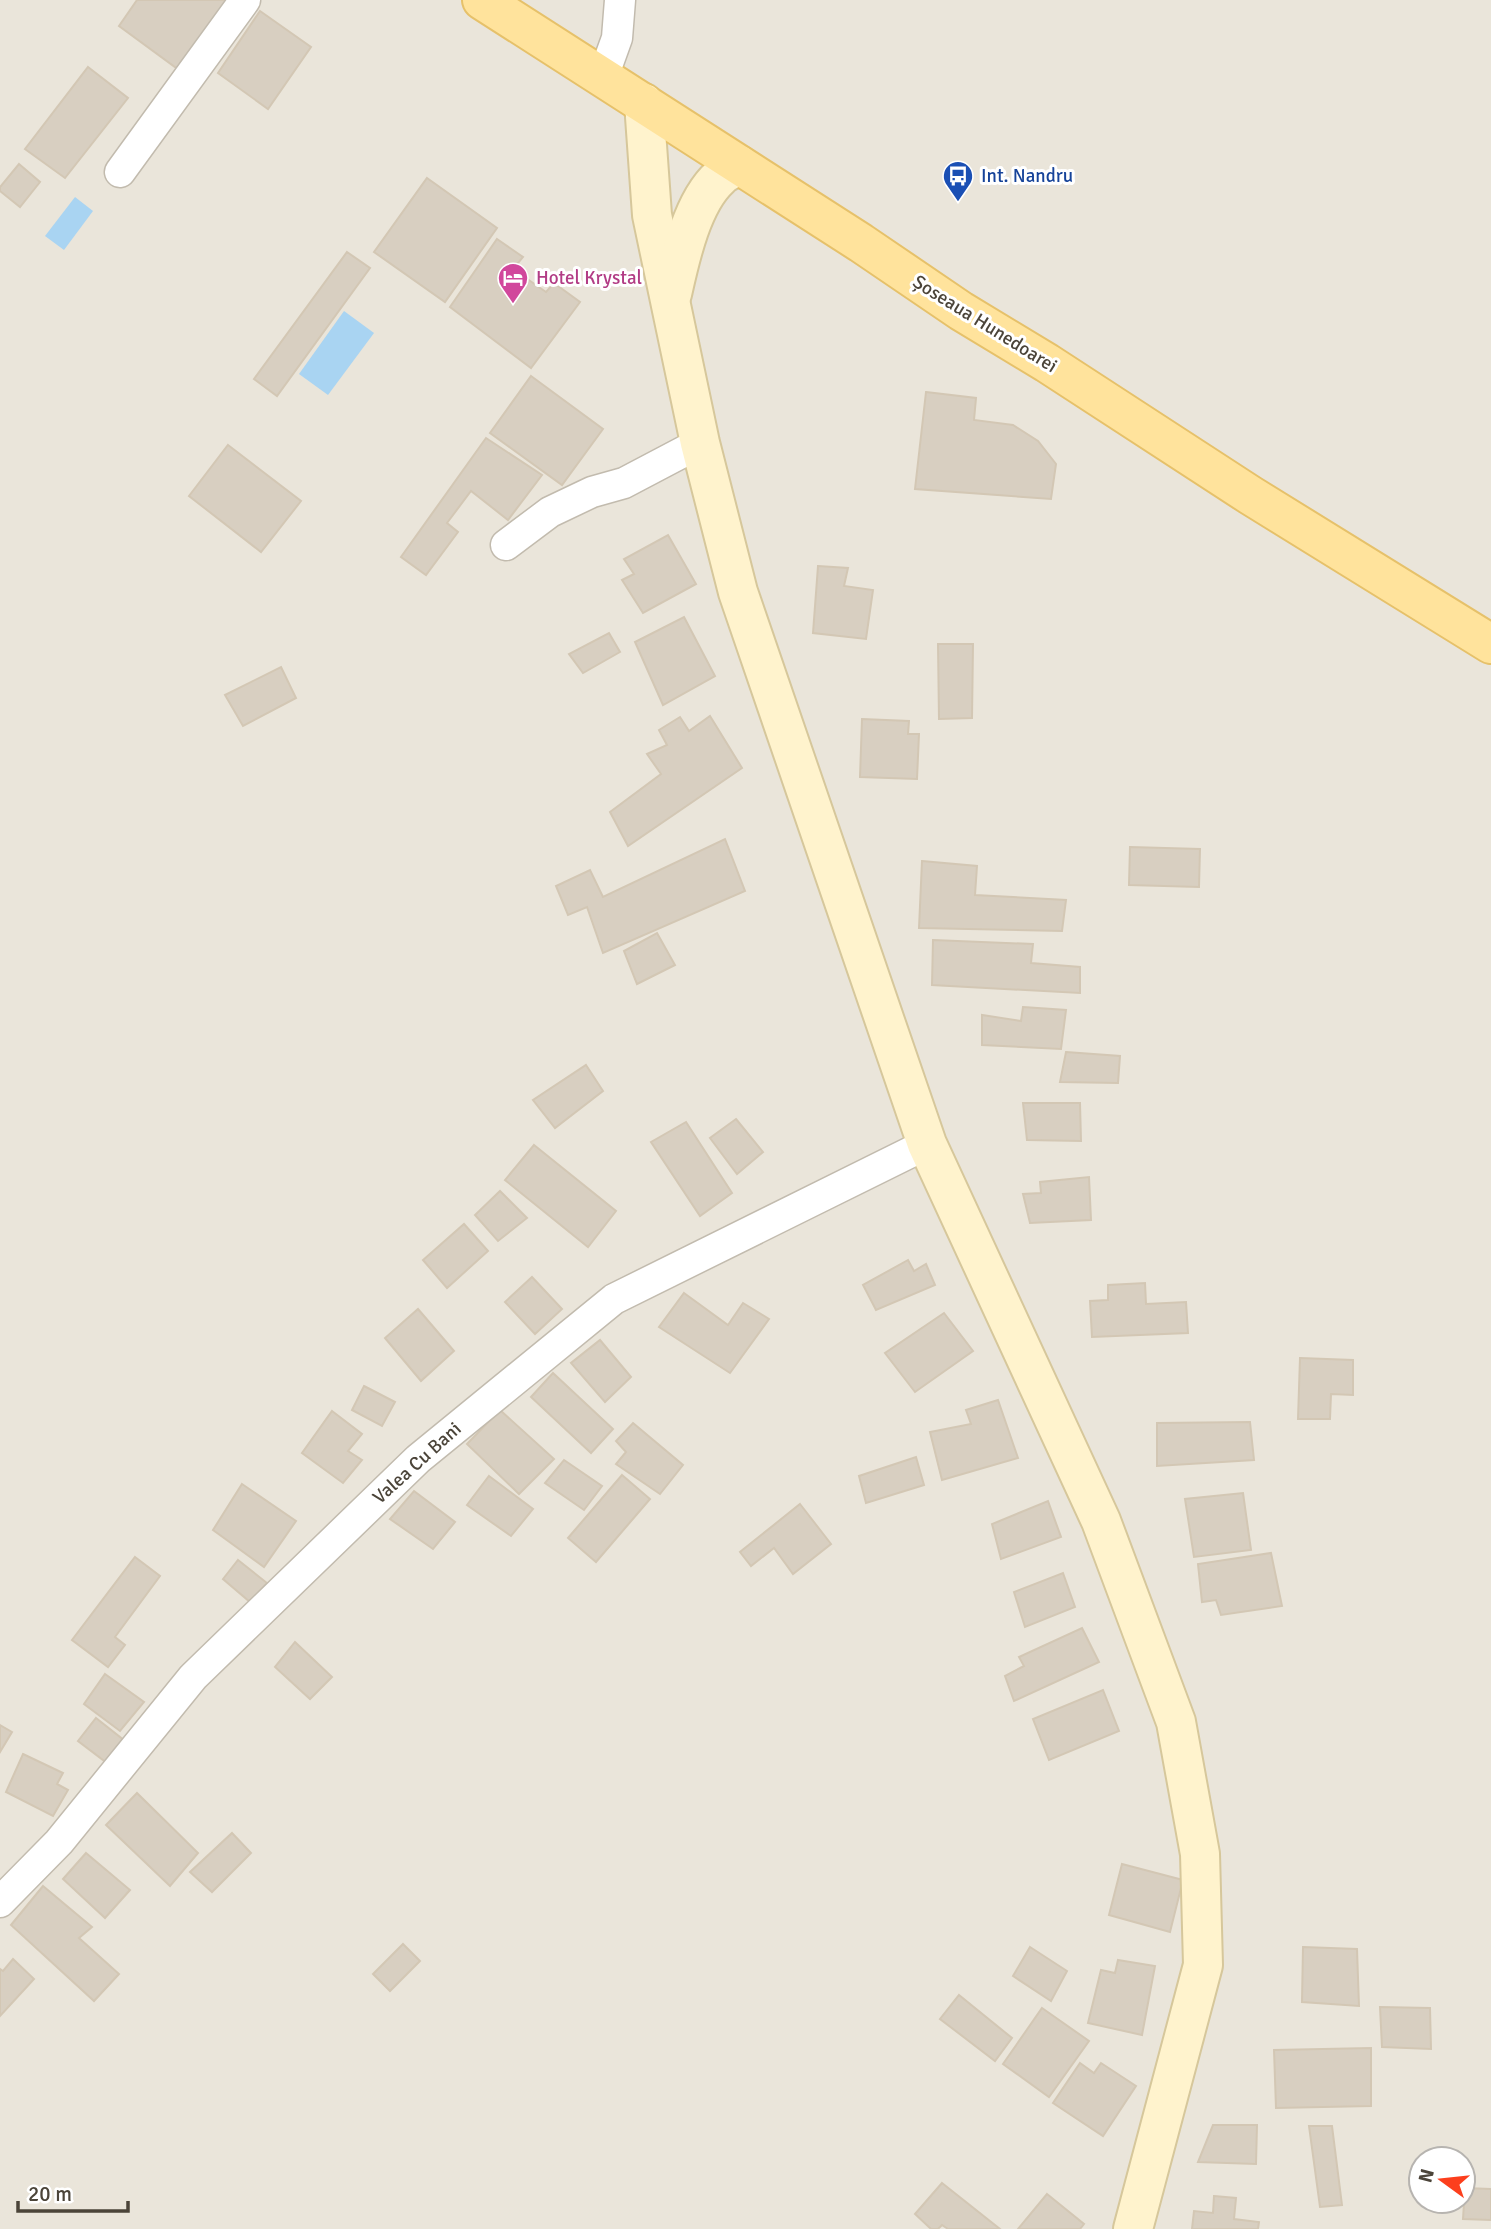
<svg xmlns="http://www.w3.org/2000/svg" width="1491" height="2229" font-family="Signika,sans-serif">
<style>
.residential{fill:#eae5da;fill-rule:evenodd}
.water{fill:#a9d4f2}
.building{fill:#d8cfc1;stroke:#d3c7b4;stroke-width:2}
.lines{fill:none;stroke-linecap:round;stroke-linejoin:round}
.minor-casing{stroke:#c2bbae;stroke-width:33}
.secondary-casing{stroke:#d6c79b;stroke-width:42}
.primary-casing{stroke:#e6c16a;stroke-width:42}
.minor{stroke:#fff;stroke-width:30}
.secondary{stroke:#fff3cd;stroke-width:38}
.primary{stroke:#ffe39c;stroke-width:38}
.labels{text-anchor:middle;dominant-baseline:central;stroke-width:6;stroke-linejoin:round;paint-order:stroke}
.transit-label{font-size:19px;fill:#164399;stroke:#fff;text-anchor:start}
.hotel-label{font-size:19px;fill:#b23c85;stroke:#fff;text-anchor:start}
.street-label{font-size:19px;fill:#4b4439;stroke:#fff}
</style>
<rect width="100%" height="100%" fill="#f6f3ec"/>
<path class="residential" d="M 0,0 L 1491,0 L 1491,2229 L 0,2229 ZM 1421,2159 L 1463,2159 L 1463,2201 L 1421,2201 Z"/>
<g class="water">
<polygon points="75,197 93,211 64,250 45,236"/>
<polygon points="344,311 374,333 328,395 299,374"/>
</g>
<g class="building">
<polygon points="137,0 230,0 179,70 119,26"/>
<polygon points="260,11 311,47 268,109 218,73"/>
<polygon points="88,67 128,98 65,178 25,149"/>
<polygon points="19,164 40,182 20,207 0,191 0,187"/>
<polygon points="427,178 497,228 445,302 374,252"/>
<polygon points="497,239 523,257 513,269 546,292 554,283 580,302 531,368 450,307"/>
<polygon points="347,252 370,268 277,396 254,379"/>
<polygon points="531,376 603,429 562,485 490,433"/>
<polygon points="926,392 976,398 974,420 1013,425 1038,441 1056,464 1051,499 915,489"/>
<polygon points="486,438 542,475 508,520 471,491 447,523 458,532 426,575 401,557"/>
<polygon points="228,445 301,501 261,552 189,496"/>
<polygon points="668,535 696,584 643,613 622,580 634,574 624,559"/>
<polygon points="818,566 848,568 844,586 873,590 866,639 813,633"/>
<polygon points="684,617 715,676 663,705 635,642"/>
<polygon points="609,633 620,652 583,673 569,654"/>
<polygon points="938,644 973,644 972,718 939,719"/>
<polygon points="281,667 296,698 243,726 225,695"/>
<polygon points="710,716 742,768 628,846 610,812 661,774 647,754 667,745 659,730 680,717 689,731"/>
<polygon points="862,719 909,721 908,734 919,734 917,779 860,777"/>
<polygon points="725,839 745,891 603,953 587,907 568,915 556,886 590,870 603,897"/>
<polygon points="1130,847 1200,849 1199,887 1129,885"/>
<polygon points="922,861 977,866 975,895 1066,900 1062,931 919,928"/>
<polygon points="657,933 675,965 637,984 624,951"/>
<polygon points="933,940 1033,944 1031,963 1080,967 1080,993 932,985"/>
<polygon points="1023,1007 1066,1010 1061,1049 982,1045 982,1015 1021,1021"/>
<polygon points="1066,1052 1120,1056 1118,1083 1060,1082"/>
<polygon points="586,1065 603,1091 555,1128 533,1100"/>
<polygon points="1023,1103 1080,1103 1081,1141 1027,1140"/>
<polygon points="736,1119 763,1152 737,1174 710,1138"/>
<polygon points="686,1122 732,1193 700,1216 651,1142"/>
<polygon points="534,1145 616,1211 588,1247 505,1180"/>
<polygon points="1089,1177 1091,1220 1030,1223 1023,1194 1041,1193 1040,1182"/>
<polygon points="500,1191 527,1218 498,1241 475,1215"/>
<polygon points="464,1224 488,1251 447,1288 423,1260"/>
<polygon points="908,1260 914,1271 926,1264 935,1285 876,1310 863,1285"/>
<polygon points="532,1277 562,1309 535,1334 505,1302"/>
<polygon points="1145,1283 1146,1304 1186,1302 1188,1333 1092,1337 1090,1301 1108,1300 1108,1285"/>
<polygon points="684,1293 728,1325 743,1303 769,1319 730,1373 659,1327"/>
<polygon points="418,1309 454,1351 421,1381 385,1338"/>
<polygon points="944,1313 973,1351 915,1392 885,1353"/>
<polygon points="600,1340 631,1377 605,1402 571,1363"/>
<polygon points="1300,1358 1353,1360 1353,1395 1331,1394 1330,1419 1298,1419"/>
<polygon points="553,1373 613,1429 591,1453 531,1397"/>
<polygon points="364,1386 395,1402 382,1426 352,1410"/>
<polygon points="998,1400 1018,1458 942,1480 930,1432 971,1424 966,1410"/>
<polygon points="500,1410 554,1459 519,1494 467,1444"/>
<polygon points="332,1411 362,1434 348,1451 362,1460 343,1483 302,1453"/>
<polygon points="1250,1422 1254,1460 1157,1466 1157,1423"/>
<polygon points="633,1423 683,1465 660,1494 616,1464 626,1452 616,1441"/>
<polygon points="916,1457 924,1485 866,1503 859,1476"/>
<polygon points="564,1460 602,1486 584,1510 545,1483"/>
<polygon points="622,1475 650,1499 596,1562 568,1538"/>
<polygon points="489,1476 533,1509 511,1536 467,1505"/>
<polygon points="242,1484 296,1521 264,1567 213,1530"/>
<polygon points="414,1491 455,1522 433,1549 390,1519"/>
<polygon points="1243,1493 1251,1550 1194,1557 1185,1499"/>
<polygon points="1048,1501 1061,1537 1001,1559 992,1524"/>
<polygon points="800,1504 831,1544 793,1574 774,1548 751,1566 740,1552"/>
<polygon points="1271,1553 1282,1606 1221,1615 1216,1600 1202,1602 1198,1564"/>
<polygon points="135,1557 160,1576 115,1637 125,1645 108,1667 72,1640"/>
<polygon points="238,1560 267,1583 250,1602 223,1579"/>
<polygon points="1063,1573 1075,1607 1025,1627 1014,1592"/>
<polygon points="1082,1628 1099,1662 1014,1701 1005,1676 1024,1666 1019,1657"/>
<polygon points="295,1642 332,1677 310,1699 275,1667"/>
<polygon points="105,1674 144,1702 120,1731 84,1704"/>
<polygon points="1103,1690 1119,1731 1049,1760 1033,1719"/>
<polygon points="96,1718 125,1741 107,1763 78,1741"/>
<polygon points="0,1725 12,1732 0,1752"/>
<polygon points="23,1754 63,1773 57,1784 68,1790 53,1816 6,1792"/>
<polygon points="137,1793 198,1853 170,1886 106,1825"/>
<polygon points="232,1833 251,1853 212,1892 190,1872"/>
<polygon points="86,1853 130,1890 105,1918 63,1879"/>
<polygon points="1122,1864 1183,1880 1170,1932 1109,1915"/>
<polygon points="43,1886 92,1927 79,1938 119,1974 94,2001 11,1925"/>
<polygon points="403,1944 420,1961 390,1991 373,1974"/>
<polygon points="1030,1947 1067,1971 1051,2001 1013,1976"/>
<polygon points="1303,1947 1357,1949 1359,2006 1302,2002"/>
<polygon points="13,1959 34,1979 0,2016 0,1969 3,1971"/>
<polygon points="1118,1960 1155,1966 1142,2035 1088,2023 1101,1970 1115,1973"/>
<polygon points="959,1995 1012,2038 995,2061 940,2019"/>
<polygon points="1380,2007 1430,2008 1431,2049 1382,2047"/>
<polygon points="1042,2008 1089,2041 1049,2097 1003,2064"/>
<polygon points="1371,2048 1371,2106 1276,2108 1274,2050"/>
<polygon points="1080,2063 1094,2073 1101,2063 1136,2086 1103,2136 1053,2103"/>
<polygon points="1213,2125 1257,2125 1256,2164 1198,2162"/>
<polygon points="1309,2126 1332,2126 1342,2205 1320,2207"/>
<polygon points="942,2183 1000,2229 948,2229 942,2225 938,2229 931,2229 915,2214"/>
<polygon points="1465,2188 1491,2189 1491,2220 1463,2219"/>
<polygon points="1047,2194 1084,2224 1080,2229 1018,2229"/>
<polygon points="1214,2196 1236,2198 1234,2219 1259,2222 1258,2229 1192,2229 1194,2211 1213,2213"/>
</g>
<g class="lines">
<g class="minor-casing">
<g id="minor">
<polyline points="603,77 617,38 620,0"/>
<polyline points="120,172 245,0"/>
<polyline points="506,545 550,512 592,492 624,483 700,443"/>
<polyline points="0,1902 59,1842 193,1677 418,1459 614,1299 927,1144"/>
</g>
</g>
<g class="secondary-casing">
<g id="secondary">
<polyline points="644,103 652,215 700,443 738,592 927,1144 1101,1521 1176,1722 1200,1854 1203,1965 1133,2229"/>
<path d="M 672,294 C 680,258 692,202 720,177 C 725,172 733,169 739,165"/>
</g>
</g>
<g class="primary-casing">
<polyline id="primary" points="482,0 861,243 961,311 1047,363 1250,495 1491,644"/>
</g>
<use href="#minor" class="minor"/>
<use href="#secondary" class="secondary"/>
<use href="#primary" class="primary"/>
</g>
<defs>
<g id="bus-pin" transform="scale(1.575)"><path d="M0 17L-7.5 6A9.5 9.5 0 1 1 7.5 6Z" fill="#1a4fb4" stroke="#fff"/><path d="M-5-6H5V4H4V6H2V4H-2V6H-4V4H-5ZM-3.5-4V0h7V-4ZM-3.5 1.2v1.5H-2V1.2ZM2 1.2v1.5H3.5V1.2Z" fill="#fff"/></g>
<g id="hotel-pin" transform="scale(1.575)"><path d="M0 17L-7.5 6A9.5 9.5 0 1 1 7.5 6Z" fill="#d1479c" stroke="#fff"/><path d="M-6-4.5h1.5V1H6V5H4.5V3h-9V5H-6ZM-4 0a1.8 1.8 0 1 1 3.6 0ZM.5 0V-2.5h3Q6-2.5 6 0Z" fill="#fff"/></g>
</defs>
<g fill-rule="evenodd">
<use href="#bus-pin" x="958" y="176"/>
<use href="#hotel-pin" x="513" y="278"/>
</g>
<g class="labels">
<g class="transit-label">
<text x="981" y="176">Int. Nandru</text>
</g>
<g class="hotel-label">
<text x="536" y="278">Hotel Krystal</text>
</g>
<g class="street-label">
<text transform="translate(985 324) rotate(32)">Șoseaua Hunedoarei</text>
<text transform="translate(417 1463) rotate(-42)">Valea Cu Bani</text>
</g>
</g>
<g transform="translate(1442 2180) rotate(285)"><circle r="33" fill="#ffffff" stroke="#b7b4b0" stroke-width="2"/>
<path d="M0-5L12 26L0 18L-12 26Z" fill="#fc3f1d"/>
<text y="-10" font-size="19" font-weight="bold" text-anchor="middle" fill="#4b4439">N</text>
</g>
<path d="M18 2201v10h110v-10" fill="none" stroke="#4b4439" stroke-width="3.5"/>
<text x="28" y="2201" font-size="21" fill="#4b4439" stroke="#ffffff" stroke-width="5" paint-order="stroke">20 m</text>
</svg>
